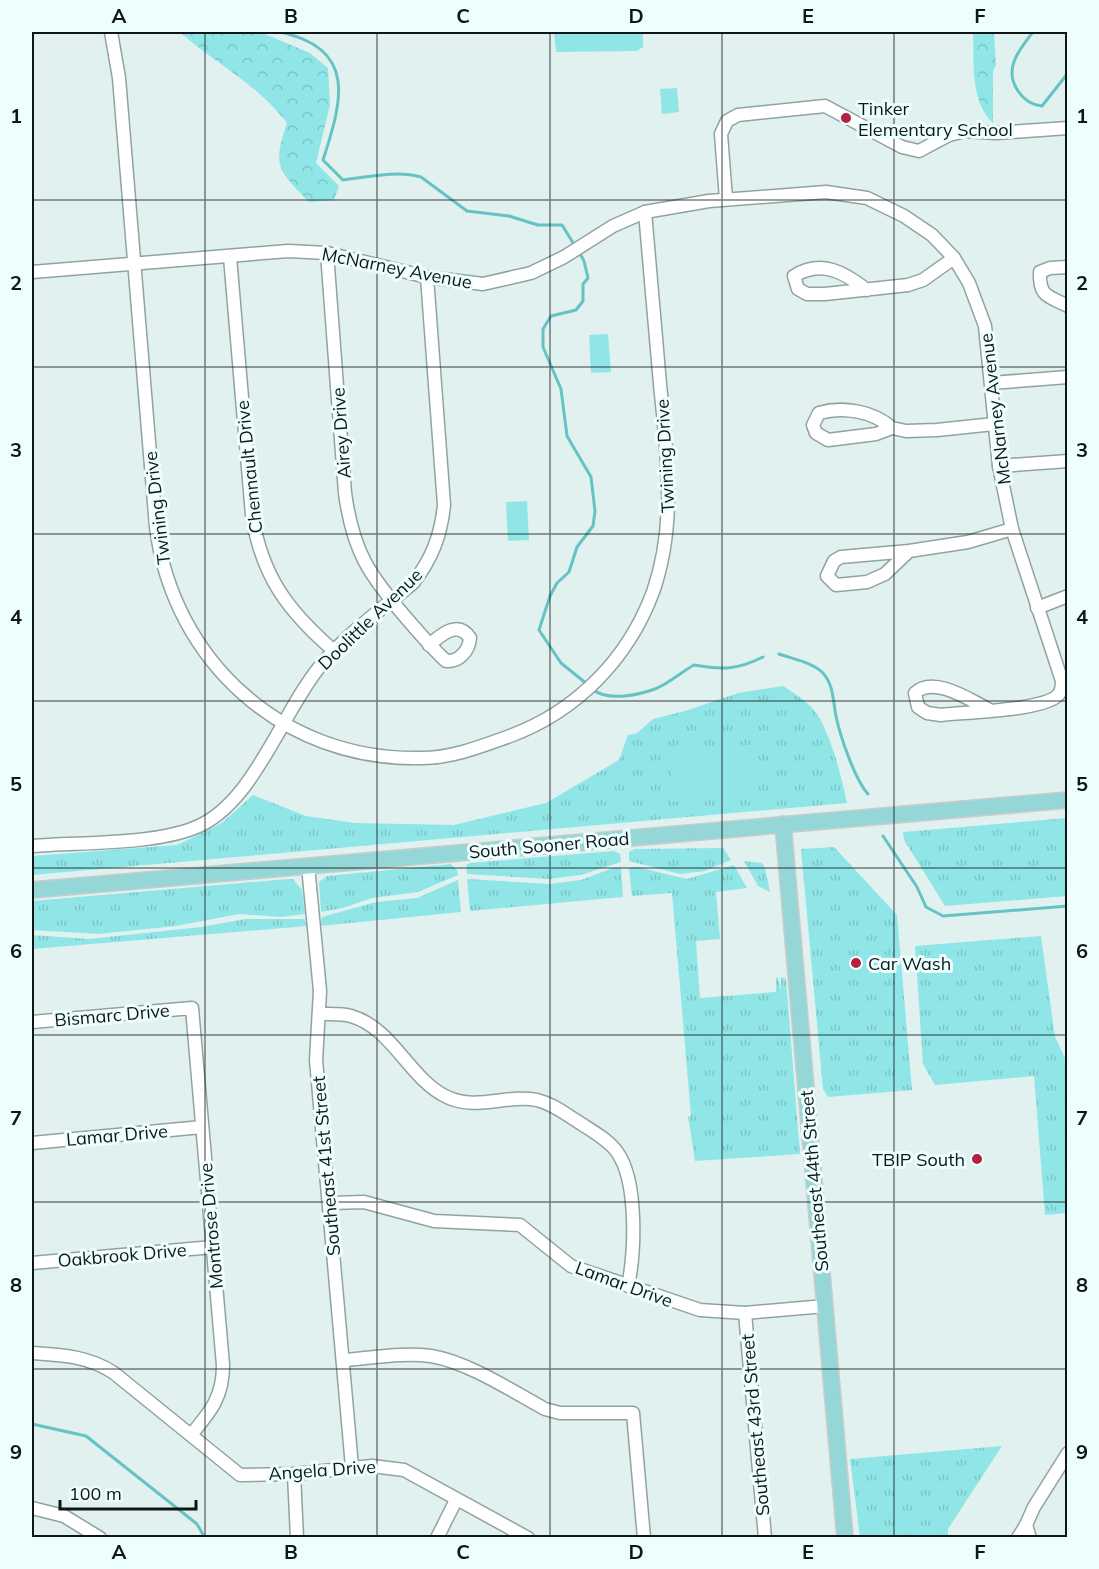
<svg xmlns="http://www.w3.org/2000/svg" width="1099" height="1569" font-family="Mulish,sans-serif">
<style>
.grass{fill:url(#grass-tufts)}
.forest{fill:url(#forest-crowns)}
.pitch{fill:#90e6e7}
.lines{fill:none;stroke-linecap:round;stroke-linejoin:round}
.stream{stroke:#65c3c4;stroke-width:3}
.minor-casing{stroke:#92a2a2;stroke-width:15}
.major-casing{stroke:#cacccc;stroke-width:18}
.minor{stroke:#fff;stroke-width:12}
.major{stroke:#95d6d6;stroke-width:15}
.grid{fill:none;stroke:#101616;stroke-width:1.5;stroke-opacity:0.55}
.poi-dot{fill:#b3213f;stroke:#edfefe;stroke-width:2}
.labels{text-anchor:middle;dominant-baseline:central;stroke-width:6;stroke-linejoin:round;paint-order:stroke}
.poi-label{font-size:18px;fill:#101616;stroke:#edfefe;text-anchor:start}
.street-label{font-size:18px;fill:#101616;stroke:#edfefe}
.neatline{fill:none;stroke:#101616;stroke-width:2}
.grid-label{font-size:20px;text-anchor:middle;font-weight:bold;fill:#101616}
</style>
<defs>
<pattern id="grass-tufts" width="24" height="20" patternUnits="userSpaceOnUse" patternTransform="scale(1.5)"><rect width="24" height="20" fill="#90e6e7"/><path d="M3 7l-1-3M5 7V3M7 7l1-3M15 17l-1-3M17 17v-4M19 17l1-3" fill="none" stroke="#7bc5c5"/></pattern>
<pattern id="forest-crowns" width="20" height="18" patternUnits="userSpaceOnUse" patternTransform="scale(1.5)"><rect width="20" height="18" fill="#90e6e7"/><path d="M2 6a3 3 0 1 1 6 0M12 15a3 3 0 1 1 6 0" fill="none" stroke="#7bc5c5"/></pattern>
</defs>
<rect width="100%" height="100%" fill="#e0f1f0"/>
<g class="grass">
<path d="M 783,686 C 796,694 811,704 819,717 C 832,740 842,778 847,803 L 32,875 L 32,856 L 177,845 L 222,823 L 253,795 L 306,816 L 355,823 L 454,825 L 546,803 L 619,760 L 628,735 L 637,733 L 653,719 L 685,711 L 738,693 Z"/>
<polygon points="1067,818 1067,896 945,906 904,840 903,832"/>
<polygon points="834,847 897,915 912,1090 828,1097 823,1089 801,849"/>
<polygon points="723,848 731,860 705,871 680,874 629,861 629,852 635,849"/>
<polygon points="614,851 620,854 621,862 581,875 549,879 467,874 466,865 470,863"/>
<polygon points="744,861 762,863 765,868 770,892 758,886"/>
<polygon points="451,864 457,870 458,875 418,892 372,898 343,908 321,912 319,882 327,876"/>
<polygon points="734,865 747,888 716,892 720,939 696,941 700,998 776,992 776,978 778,977 781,991 781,977 786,979 800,1154 695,1161 688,1116 691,1116 672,893 632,896 629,868 637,867 687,879"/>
<polygon points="613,868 621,868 623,897 470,911 467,879 549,884 581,880"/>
<polygon points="288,879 293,879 302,890 305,914 281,917 239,914 176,926 98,934 32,930 32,901"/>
<polygon points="458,880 461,912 320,926 322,917 376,902 417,898"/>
<polygon points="245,919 304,919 308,926 32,949 32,935 89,939 201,927"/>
<polygon points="1041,936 1055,1037 1067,1062 1067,1213 1045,1215 1034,1076 935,1085 923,1064 915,946"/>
<polygon points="1002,1446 948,1529 948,1537 860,1537 850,1459"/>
</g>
<g class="forest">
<path d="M 180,32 L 260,32 L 310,53 L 328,68 L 330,105 L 316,163 L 339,186 L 334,200 L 309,202 C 278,170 272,167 287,123 C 254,81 218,66 180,32 Z"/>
<path d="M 973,32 L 994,32 L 996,65 L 993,72 L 993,123 C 970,102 974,61 973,32 Z"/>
</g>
<g class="pitch">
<polygon points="554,32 643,32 643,47 637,51 556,52"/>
<polygon points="677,88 679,112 662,114 660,89"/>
<polygon points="608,334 611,372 591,373 589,335"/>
<polygon points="527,501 529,540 508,541 506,502"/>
<polygon points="751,745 755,796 673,802 669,751"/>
</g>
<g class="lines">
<g class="stream">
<path d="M 280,32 C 358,49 342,101 323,160 L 343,180 C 368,177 397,170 421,177 L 467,211 L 509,216 L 538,225 L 562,225 L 575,246"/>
<path d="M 1033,32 C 1019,50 1003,69 1018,91 C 1024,100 1032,105 1042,106 L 1068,73"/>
<polyline points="579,252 584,261 588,278 583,284 583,301 576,310 551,316 543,329 543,347 561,389 567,436 591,477 595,511 593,526 577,547 569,572 557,583 550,596 539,630 561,663 587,684"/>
<path d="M 779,654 C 793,659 811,662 822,672 C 834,684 833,702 836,716 C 840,736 855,780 868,794"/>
<path d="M 592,689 C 607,701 634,696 652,690 C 666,686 681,672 694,665 C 722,670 737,670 763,657"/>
<polyline points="883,836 917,887 926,907 943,916 1068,906"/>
<polyline points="32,1424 86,1436 197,1524 205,1538"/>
</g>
<g class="minor-casing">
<g id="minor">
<path d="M 111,32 L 119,78 L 156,527 C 173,661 284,762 422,758 C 452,758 482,746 510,736 C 577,711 628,659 653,592 C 677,523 667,455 660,384 C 655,327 650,270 645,212"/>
<polyline points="726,199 721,134 727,121 738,115 825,106 902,147 919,151 949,135 965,131 996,133 1068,128"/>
<path d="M 327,253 L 345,493 C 353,552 369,575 408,620 C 420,634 432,648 446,661 C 459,662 469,651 470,638 C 458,620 442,634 429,645"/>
<path d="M 230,257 L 252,515 C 262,577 288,611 334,651"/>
<path d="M 1068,267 L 1050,268 L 1040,272 C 1039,297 1048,296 1068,306"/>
<path d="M 32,272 L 288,251 L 327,253 L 427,277 L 483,284 L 531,273 L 564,257 L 613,226 L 645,212 L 709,201 L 826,192 L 867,198 L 904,216 L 932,235 L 954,258 L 969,283 L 985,326 L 999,466 L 1012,529 L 1062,681 C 1062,685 1061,691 1059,694 C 1046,711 964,712 941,715 L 927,713 L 918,707 L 915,693 C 933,675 970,700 988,709"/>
<path d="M 867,290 C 844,272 821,259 794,276 L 798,289 L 807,294 L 825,294 L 908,285 L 923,280 L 954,258"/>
<polyline points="991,383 1068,377"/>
<path d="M 892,428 C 873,411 843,406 819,413 L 813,425 L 816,433 L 828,440 L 876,434 L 892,428 L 906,431 L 937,430 L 994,424"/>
<polyline points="999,466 1068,461"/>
<polyline points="909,551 841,557 834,561 827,576 836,585 867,582 885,574 909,551 968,542 1012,529"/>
<polyline points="1037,608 1068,596"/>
<path d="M 32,846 C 80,842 151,845 194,828 C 253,806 281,713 321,665 C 347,634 382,609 413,583 C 432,559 441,535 444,505 L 427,277"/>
<polyline points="308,866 320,991 316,1060 352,1467"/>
<path d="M 319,1014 C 329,1014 341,1013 351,1016 C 393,1028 409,1079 447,1097 C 476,1111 507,1094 537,1100 C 553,1104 564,1113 577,1121 C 590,1130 608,1139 617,1152 C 638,1181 635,1252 628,1286"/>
<path d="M 32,1022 L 192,1008 L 223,1365 C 223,1397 211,1411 191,1435"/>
<polyline points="32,1143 202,1127"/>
<polyline points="331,1203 364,1202 434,1221 520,1225 571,1266 700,1310 745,1313 825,1306"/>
<polyline points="32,1263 213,1247"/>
<polyline points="745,1313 765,1538"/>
<path d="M 32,1353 C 62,1355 88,1356 114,1373 L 240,1475 L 294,1474 L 372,1466 L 404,1470 L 528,1538"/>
<path d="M 344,1360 C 372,1358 403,1352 431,1356 C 468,1362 512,1391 545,1409 L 560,1413 L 633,1413 L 644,1538"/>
<polyline points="294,1474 297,1538"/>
<polyline points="32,1508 64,1516 100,1538"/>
<polyline points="1026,1525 1034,1507 1068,1453"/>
<polyline points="437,1538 456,1500"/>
<polyline points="1018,1538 1026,1525 1030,1538"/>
</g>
</g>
<g class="major-casing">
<g id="major">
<polyline points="783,824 845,1538"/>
<polyline points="32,890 1068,800"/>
</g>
</g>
<use href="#minor" class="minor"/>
<use href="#major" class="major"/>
</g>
<path class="grid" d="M 205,32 L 205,1538M 377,32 L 377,1538M 550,32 L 550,1538M 722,32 L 722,1538M 894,32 L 894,1538M 32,200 L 1068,200M 32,367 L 1068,367M 32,534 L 1068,534M 32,701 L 1068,701M 32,868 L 1068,868M 32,1035 L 1068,1035M 32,1202 L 1068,1202M 32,1369 L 1068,1369"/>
<g class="poi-dot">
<circle cx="846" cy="118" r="6"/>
<circle cx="856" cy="963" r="6"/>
<circle cx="977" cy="1159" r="6"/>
</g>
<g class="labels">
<g class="poi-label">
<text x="858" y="108">Tinker<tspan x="858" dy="21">Elementary School</tspan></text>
<text x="868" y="963">Car Wash</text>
<text x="965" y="1159" text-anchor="end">TBIP South</text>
</g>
<g class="street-label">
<text transform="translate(397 268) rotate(11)">McNarney Avenue</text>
<text transform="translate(995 409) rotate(-97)">McNarney Avenue</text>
<text transform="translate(341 433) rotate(-94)">Airey Drive</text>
<text transform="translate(665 456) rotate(-93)">Twining Drive</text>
<text transform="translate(249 467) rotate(-96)">Chennault Drive</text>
<text transform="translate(157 508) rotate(-97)">Twining Drive</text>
<text transform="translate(370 619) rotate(-44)">Doolittle Avenue</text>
<text transform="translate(549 845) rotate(-5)">South Sooner Road</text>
<text transform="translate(112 1015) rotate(-5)">Bismarc Drive</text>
<text transform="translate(117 1135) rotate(-5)">Lamar Drive</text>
<text transform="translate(326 1166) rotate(-95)">Southeast 41st Street</text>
<text transform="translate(814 1181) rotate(-95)">Southeast 44th Street</text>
<text transform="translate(211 1226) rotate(-95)">Montrose Drive</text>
<text transform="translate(122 1255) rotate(-5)">Oakbrook Drive</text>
<text transform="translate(624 1284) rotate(20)">Lamar Drive</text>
<text transform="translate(755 1425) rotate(-95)">Southeast 43rd Street</text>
<text transform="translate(322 1470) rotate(-4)">Angela Drive</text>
</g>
</g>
<rect width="1099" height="1569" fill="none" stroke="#edfefe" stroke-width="66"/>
<path d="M60 1500v9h136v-9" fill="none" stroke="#101616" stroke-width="3"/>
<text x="69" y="1500" font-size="18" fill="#101616" stroke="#edfefe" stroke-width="4.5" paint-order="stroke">100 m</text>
<rect x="33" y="33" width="1033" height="1503" class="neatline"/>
<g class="grid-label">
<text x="119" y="23">A</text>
<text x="291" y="23">B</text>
<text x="463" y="23">C</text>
<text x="636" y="23">D</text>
<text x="808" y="23">E</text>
<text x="980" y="23">F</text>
<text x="16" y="123">1</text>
<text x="1082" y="123">1</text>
<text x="16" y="290">2</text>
<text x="1082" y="290">2</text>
<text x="16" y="457">3</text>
<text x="1082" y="457">3</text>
<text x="16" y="624">4</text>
<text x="1082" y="624">4</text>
<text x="16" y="791">5</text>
<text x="1082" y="791">5</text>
<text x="16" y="958">6</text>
<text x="1082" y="958">6</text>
<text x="16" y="1125">7</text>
<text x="1082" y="1125">7</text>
<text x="16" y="1292">8</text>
<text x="1082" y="1292">8</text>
<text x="16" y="1459">9</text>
<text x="1082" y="1459">9</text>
<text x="119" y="1559">A</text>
<text x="291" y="1559">B</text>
<text x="463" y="1559">C</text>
<text x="636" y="1559">D</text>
<text x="808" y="1559">E</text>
<text x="980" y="1559">F</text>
</g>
</svg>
